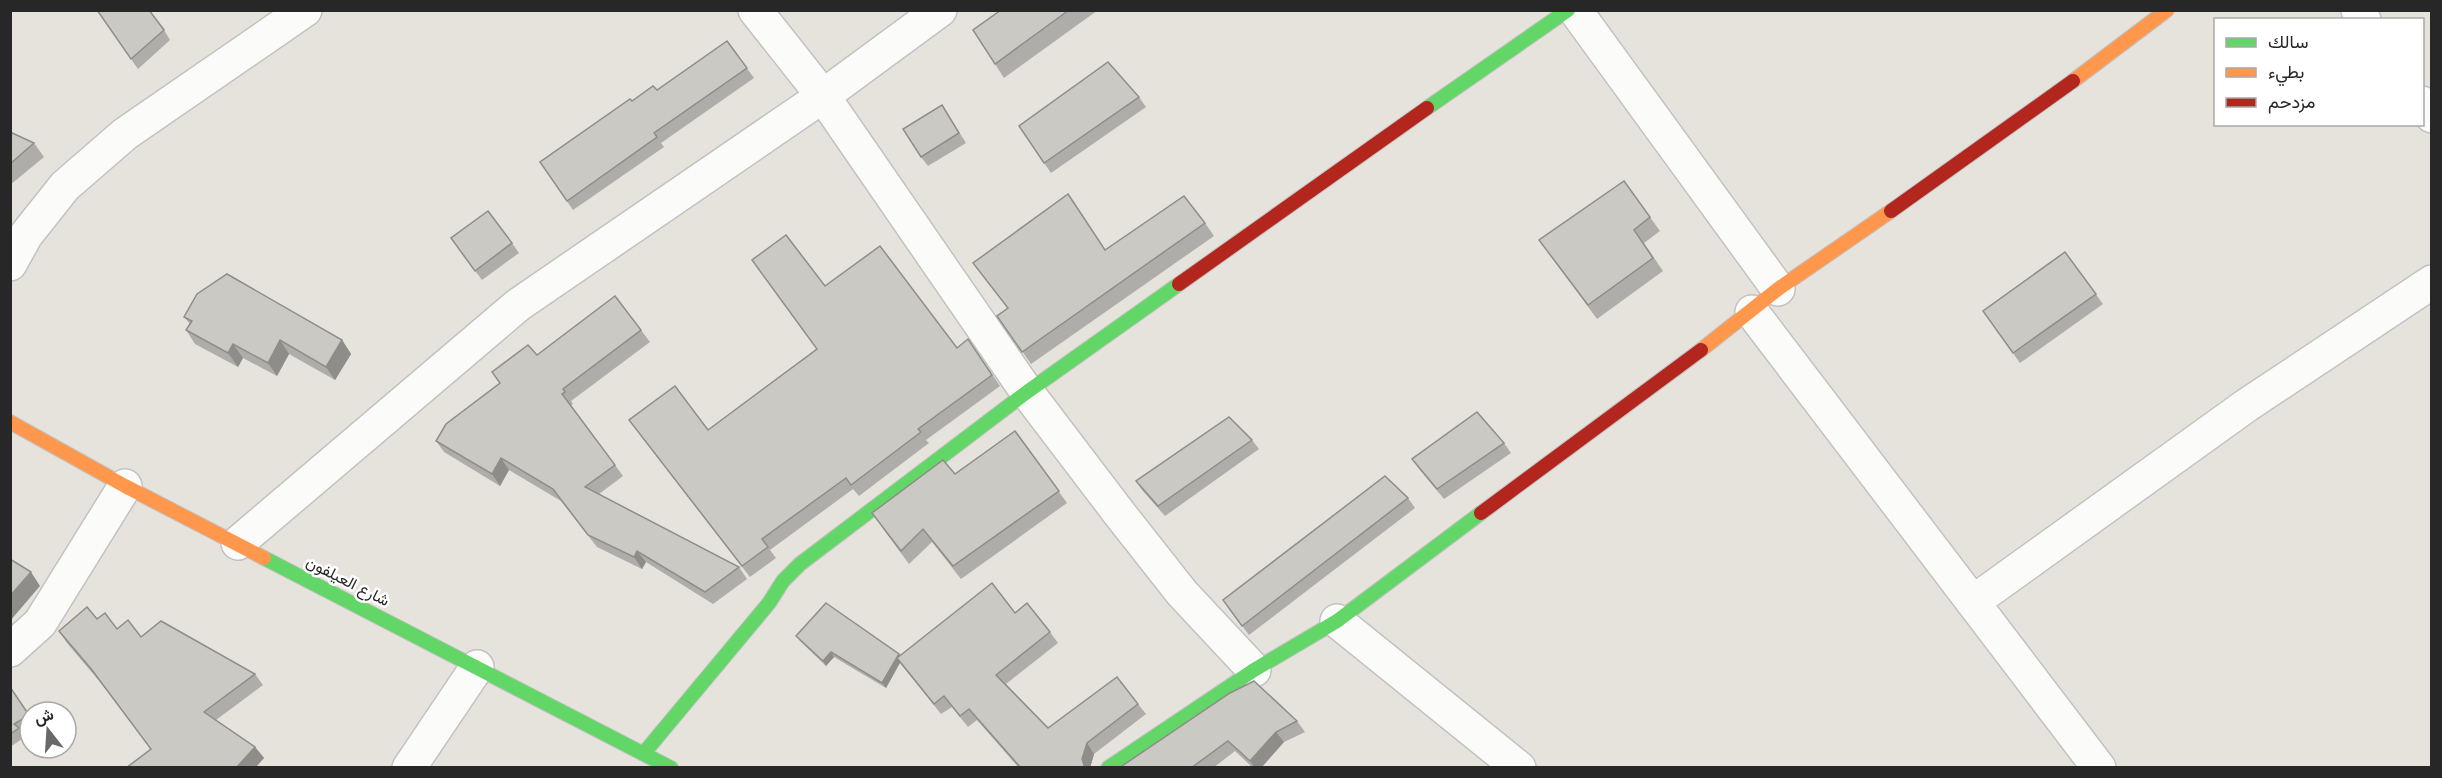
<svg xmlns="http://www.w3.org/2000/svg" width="2442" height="778" font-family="Arial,Vazirmatn,sans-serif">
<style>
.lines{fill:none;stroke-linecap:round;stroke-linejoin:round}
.street-casing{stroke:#c3c2c2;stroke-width:36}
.fast-casing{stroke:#c3c2c2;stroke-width:16}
.slow-casing{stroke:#c3c2c2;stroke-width:16}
.jam-casing{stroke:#c3c2c2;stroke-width:16}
.street{stroke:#fbfbfa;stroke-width:33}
.fast{stroke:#63d668;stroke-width:14}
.slow{stroke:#ff974d;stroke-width:14}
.jam{stroke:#b3261e;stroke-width:14}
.wall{fill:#afada9}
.shaded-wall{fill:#8e8d89}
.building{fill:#cbc9c4;stroke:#8e8d89;stroke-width:1.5}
.labels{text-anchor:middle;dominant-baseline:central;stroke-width:5;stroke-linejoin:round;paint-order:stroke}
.street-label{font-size:16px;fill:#272727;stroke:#fff}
</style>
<rect width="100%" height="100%" fill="#e6e3dd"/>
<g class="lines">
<g class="street-casing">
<g id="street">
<polyline points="755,10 823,96 1027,392 1119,513 1182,593 1254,670"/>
<polyline points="1575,10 1778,289"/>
<polyline points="2358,10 2364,20"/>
<polyline points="2422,103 2432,116"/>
<polyline points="10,264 26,235 65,186 125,134 305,10"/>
<polyline points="1752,312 2099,768"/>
<polyline points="238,543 518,305 823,96 940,10"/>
<polyline points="1973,602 2247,405 2432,282"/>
<polyline points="1337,621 1519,768"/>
<polyline points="10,650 40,623 125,486"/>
<polyline points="409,768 477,667"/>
</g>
</g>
<g class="fast-casing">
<g id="fast">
<polyline points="1427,108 1568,10"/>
<polyline points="264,558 671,768"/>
<polyline points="644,753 769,603 783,581 800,564 1027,392 1179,284"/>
<polyline points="1108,768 1254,670 1337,621 1481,513"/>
</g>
</g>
<g class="slow-casing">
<g id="slow">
<polyline points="2073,81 2167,10"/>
<polyline points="1701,350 1778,289 1891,211"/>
<polyline points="10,422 125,486 264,558"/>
</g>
</g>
<g class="jam-casing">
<g id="jam">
<polyline points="1891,211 2073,81"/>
<polyline points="1179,284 1427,108"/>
<polyline points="1481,513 1701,350"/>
</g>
</g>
<use href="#street" class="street"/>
<use href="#fast" class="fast"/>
<use href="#slow" class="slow"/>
<use href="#jam" class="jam"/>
</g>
<g class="wall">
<polygon points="97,10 164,30 170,40 138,69"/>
<polygon points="1001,10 1098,10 1004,78 995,64"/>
<polygon points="727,41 754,78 661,143 664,147 573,210 540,162 632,101 657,90"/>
<polygon points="1139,97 1146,107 1051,173 1019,126"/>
<polygon points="942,105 966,143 928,166 921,157"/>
<polygon points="10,132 34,143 44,157 10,185"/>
<polygon points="1624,181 1660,231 1644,243 1663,271 1597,319 1539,240"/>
<polygon points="1205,223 1214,236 1031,364 997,316 1008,309 973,263 1106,250"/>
<polygon points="451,238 512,243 519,253 482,280"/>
<polygon points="2065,252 2103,304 2020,363 1983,311"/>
<polygon points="825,286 957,348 968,339 1000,386 926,440 929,443 859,496 853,489 770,550 776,558 750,577 629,420 708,430 817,349"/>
<polygon points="184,317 342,340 351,354 335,380 289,354 277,376 243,358 238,367 195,344 186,330 190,324"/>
<polygon points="641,330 650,342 571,401 573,404 571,405 623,476 599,494 739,567 747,579 713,604 646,562 642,569 597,547 561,501 509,470 500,486 444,452 436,441 537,355"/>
<polygon points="1015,431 1067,503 961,579 932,542 909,564 881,526"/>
<polygon points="1252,440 1259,449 1165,516 1142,490 1136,481"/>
<polygon points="1504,443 1511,453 1444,499 1419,469 1412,459"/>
<polygon points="1408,498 1415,508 1249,635 1223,600"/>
<polygon points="1015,613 1050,632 1058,643 1006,684 1048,728 1138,704 1146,714 1094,754 1090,768 1019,768 977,720 968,727 952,707 941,714 900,663 886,688 834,657 826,666 800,641 796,636 899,654 900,656"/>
<polygon points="97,619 117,629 255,674 263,685 216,720 255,747 264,758 255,768 126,768 151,749 100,682 67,643 59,631"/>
<polygon points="10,687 30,716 30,727 22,732 25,737 10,747"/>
<polygon points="1297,721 1305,732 1284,742 1261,768 1253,768 1235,751 1213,768 1119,768"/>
</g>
<g class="shaded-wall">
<polygon points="280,340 289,354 277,376 268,363"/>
<polygon points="342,340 351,354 335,380 326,367"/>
<polygon points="233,344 243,358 238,367 228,353"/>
<polygon points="501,458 509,470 500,486 492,474"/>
<polygon points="637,551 646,562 642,569 634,557"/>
<polygon points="31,572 40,586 10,621 10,596"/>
<polygon points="831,652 834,657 826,666 823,661"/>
<polygon points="899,654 902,659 886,688 882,683"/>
<polygon points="1276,732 1284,742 1261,768 1255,768 1250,761"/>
<polygon points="1087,743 1094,754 1090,768 1085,768 1082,759"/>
<polygon points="255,747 264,758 255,768 236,768"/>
</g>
<g class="building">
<polygon points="97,10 149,10 164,30 131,59"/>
<polygon points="1001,10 1069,10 995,64 973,30"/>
<polygon points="727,41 747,68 654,133 657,137 567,201 540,162 630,99 632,101 653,86 657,90"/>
<polygon points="1108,62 1139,97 1044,163 1019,126"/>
<polygon points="942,105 959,133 921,157 903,129"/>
<polygon points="10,132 34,143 10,164"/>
<polygon points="1624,181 1650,217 1634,230 1653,258 1588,305 1539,240"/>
<polygon points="1068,194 1105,250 1184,196 1205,223 1022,352 997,316 1008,308 973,263"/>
<polygon points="488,211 512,243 475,271 451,238"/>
<polygon points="786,235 825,286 880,246 957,348 968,339 992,375 918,429 921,432 851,485 846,478 762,539 768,547 742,566 629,420 675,386 708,430 817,349 752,260"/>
<polygon points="2065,252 2096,294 2013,353 1983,311"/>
<polygon points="227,274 342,340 326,367 280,340 268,363 233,344 228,353 186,330 192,321 184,317 197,294"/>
<polygon points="615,296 641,330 563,389 565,392 562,394 615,465 585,487 739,567 705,592 637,551 634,557 588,535 553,489 501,458 492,474 436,441 446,424 500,383 492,372 528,345 537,355"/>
<polygon points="1477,412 1504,443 1437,489 1412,459"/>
<polygon points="1229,417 1252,440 1158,506 1136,481"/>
<polygon points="1015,431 1059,491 953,566 923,529 901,551 872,513 943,460 955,474"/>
<polygon points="1385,476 1408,498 1242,626 1223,600"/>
<polygon points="10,559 31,572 10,596"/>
<polygon points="992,583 1015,613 1027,603 1050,632 996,675 1048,728 1117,677 1138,704 1087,743 1082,759 1085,768 1021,768 969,709 960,716 944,696 934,704 897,658"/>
<polygon points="826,603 899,654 882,683 831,652 823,661 796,636"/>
<polygon points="87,607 97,619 105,613 117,629 128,620 141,637 161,621 255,674 204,712 255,747 236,768 126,768 151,749 92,670 59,631"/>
<polygon points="1254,681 1297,721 1276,732 1250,761 1228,741 1191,768 1119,768 1230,693"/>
<polygon points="10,687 29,715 14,724 19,728 10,734"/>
</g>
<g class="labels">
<g class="street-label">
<text transform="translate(348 581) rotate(27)">شارع العيلفون</text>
</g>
</g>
<rect width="2442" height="778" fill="none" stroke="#272727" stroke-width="24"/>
<rect x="2214" y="18" width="210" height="108" fill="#ffffff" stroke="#a9a9a9" stroke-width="1.5"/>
<rect x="2226" y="38" width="30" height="9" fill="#63d668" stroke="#a9a9a9" stroke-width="1.5"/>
<text x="2268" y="48" font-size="18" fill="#272727">سالك</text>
<rect x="2226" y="68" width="30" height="9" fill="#ff974d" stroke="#a9a9a9" stroke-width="1.5"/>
<text x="2268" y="78" font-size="18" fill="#272727">بطيء</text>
<rect x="2226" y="98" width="30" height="9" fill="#b3261e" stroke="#a9a9a9" stroke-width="1.5"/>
<text x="2268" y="108" font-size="18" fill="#272727">مزدحم</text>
<g transform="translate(48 730) rotate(343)"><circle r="28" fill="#ffffff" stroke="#a9a9a9" stroke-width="1.5"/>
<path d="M0-4.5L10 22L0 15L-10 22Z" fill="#6a6967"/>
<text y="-9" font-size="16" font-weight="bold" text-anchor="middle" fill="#272727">ش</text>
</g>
</svg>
